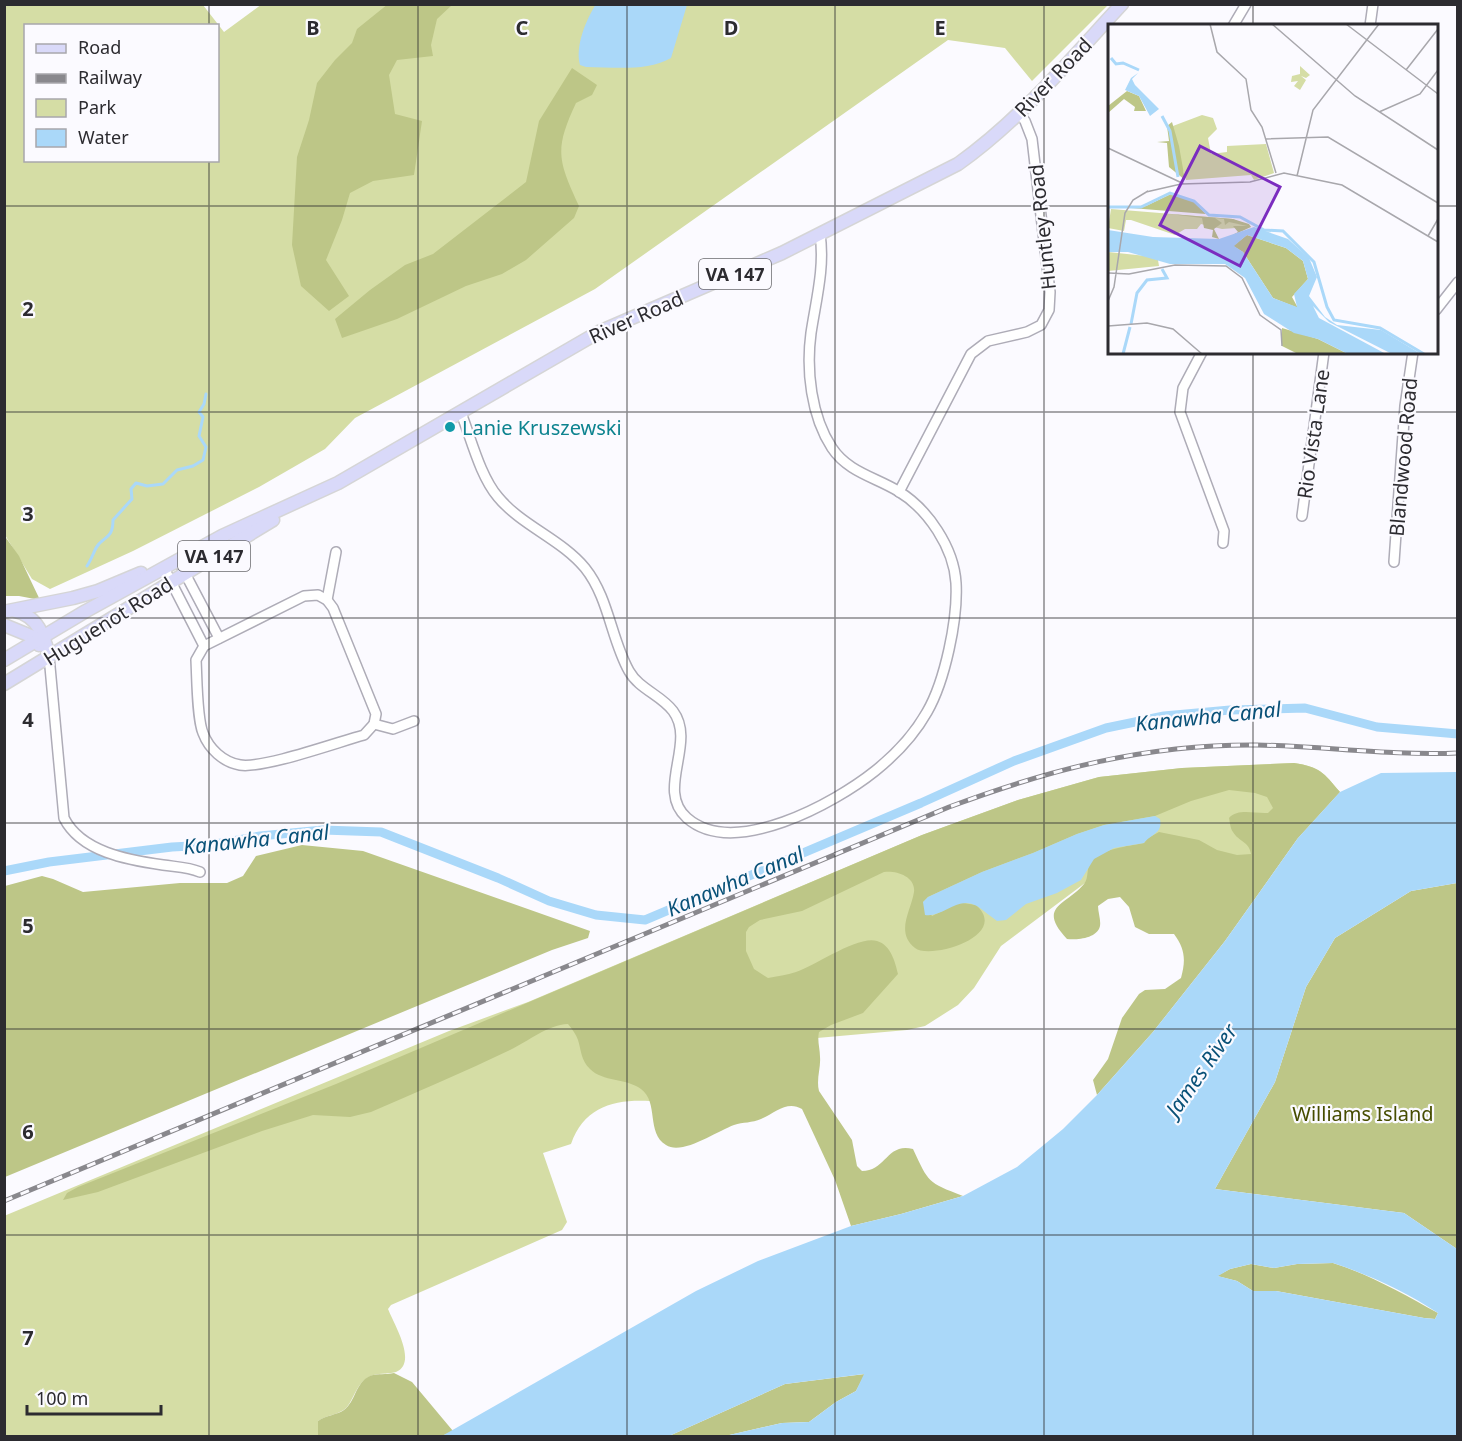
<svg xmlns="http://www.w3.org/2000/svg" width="1462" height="1441" font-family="'Noto Sans',sans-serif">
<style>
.green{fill:#d5dda5;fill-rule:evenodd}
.forest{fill:#bdc687}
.water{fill:#aad8f9;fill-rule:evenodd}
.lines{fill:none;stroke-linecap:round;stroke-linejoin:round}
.stream{stroke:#aad8f9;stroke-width:3}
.canal{stroke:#aad8f9;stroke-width:9}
.minor-casing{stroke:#aeacb7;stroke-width:12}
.major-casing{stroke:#d5d5d6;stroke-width:15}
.minor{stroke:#fff;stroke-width:9}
.major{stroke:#d9d9f9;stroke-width:12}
.rail-casing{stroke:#89888d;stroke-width:5}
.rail{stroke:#fbfaff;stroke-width:3;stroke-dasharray:9;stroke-linecap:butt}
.grid{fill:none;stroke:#2c2b30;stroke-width:1.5;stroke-opacity:0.55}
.culture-dot{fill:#0f9aa8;stroke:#fbfaff;stroke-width:2}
.labels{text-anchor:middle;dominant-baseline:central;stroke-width:4.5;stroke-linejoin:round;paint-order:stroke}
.shield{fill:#fbfaff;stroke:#6a696e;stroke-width:1.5}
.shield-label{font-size:18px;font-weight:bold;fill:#2c2b30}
.street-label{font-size:20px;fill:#2c2b30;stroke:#fbfaff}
.culture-label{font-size:20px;fill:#0d838f;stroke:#fbfaff;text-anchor:start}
.park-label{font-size:20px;fill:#464c00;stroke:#fbfaff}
.water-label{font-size:21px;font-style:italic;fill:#095178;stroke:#fbfaff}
.inset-river{fill:none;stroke:#aad8f9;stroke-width:3}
.inset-road{fill:none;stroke:#a8a7ac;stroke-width:1.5}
.view{fill:#7b2cbf;fill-opacity:0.15;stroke:#7b2cbf;stroke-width:3}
.inset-edge{fill:none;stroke:#2c2b30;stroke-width:3}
.grid-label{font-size:20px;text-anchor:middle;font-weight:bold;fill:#2c2b30;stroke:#fbfaff;stroke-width:4.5;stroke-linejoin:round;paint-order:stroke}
</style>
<rect width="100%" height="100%" fill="#fbfaff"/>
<g class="green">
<path d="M 262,4 L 1108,5 L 1032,81 L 1005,48 L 948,40 L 595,289 L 355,418 L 325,449 L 259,487 L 133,551 L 50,589 L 32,579 L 5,535 L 5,5 L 203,5 L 224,32 ZM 26,26 L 218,26 L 218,160 L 26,160 Z"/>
<path d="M 1294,763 C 1320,767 1323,772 1340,792 L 1298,838 L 1148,900 L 1085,883 L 1001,946 L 974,988 L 958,1005 L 925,1026 L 907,1030 L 817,1038 L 650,1101 C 614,1099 584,1107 571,1144 L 543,1153 L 567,1222 L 562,1230 L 391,1305 L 388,1309 C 394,1324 418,1363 396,1372 C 387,1375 377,1372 369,1377 C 356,1384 355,1397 347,1407 C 342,1414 326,1415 318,1421 L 318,1436 L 5,1436 L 4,1216 L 449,1031 L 528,1002 L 922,835 L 1018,800 L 1099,777 L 1182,768 Z"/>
</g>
<g class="forest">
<polygon points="388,4 452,5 437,19 431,45 433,56 397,60 389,75 395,114 422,121 414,175 373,181 350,193 342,220 326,260 349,296 329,311 301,286 292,245 297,157 309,120 317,83 335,60 352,43 357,29"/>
<path d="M 572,68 L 597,85 L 592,95 L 576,103 C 554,150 558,160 579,206 L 574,218 L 526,260 L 502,274 L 466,286 L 397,319 L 342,338 L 335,319 L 370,290 L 405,265 L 433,254 L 526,182 L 539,121 Z"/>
<polygon points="4,535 19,556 40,600 19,596 5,596"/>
<path d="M 1294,763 C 1320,767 1323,772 1340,792 L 1298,838 L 1225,941 L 1153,1032 L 1097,1095 L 1093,1080 L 1108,1059 L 1122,1018 L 1139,994 L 1145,990 L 1165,989 L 1181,978 C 1186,960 1185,949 1174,934 L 1149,934 L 1135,927 L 1129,907 L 1120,897 L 1108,899 L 1098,906 C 1098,912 1101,920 1100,926 C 1097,939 1076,940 1067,939 C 1036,906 1067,905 1084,884 C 1089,878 1086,868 1091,862 C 1100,849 1129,846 1144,843 L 1148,838 L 1159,832 L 1199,840 L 1217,850 L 1237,855 L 1251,854 C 1249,841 1239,842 1233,832 C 1230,828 1230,822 1229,818 C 1238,808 1255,814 1268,813 L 1273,808 L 1267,797 L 1255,793 L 1229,790 L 1191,801 L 1155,816 L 1104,825 L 1077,834 L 1033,853 L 982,872 L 928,897 L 923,902 L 932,916 L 956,904 L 963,903 L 976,905 C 1011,936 930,960 915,948 C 895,932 911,911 914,892 C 916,876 895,870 884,872 L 802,911 L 760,920 L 749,927 L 746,932 L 746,951 L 754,969 L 768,978 C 777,976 787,975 796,972 C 815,966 858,935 877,941 C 891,945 895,962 898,974 L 863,1013 L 831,1025 L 819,1032 C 817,1041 820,1048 820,1057 C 821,1068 816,1079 819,1091 L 852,1140 L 857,1166 L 862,1171 C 886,1171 887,1142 913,1149 C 929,1183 927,1182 963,1196 L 901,1214 L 851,1226 L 835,1180 L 802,1109 C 787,1100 775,1113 761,1119 C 752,1123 743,1122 734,1125 C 717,1131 682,1156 666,1145 C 646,1133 659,1102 641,1089 C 626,1078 603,1082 590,1069 C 581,1061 581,1049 578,1040 C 576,1034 572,1029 568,1024 C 547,1025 529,1041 510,1050 C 464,1072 417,1092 371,1112 L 350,1117 L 313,1115 L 262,1131 L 98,1192 L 63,1200 L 67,1193 L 78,1187 L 336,1084 L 922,835 L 1018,800 L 1099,777 L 1182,768 Z"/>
<polygon points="302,845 363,851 590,931 588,938 552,950 5,1177 5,886 42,876 53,879 83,892 180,883 227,883 243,876 256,856"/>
<polygon points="1457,883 1457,1249 1404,1213 1215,1189 1275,1082 1306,987 1335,938 1411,891"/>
<path d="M 1333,1263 C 1371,1275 1403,1294 1438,1313 L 1435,1319 L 1424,1318 L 1276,1291 L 1253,1291 L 1237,1281 L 1217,1276 L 1230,1269 L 1251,1264 L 1274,1268 L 1297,1264 Z"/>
<path d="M 394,1373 L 412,1382 L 453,1431 L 442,1436 L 318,1436 L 318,1421 C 326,1415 337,1415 344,1410 C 356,1401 355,1383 370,1376 C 378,1373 386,1375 394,1373 Z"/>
<polygon points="865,1374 856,1391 836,1402 809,1422 782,1423 725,1436 669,1436 785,1384"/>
</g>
<g class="water">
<path d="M 596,4 L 687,5 L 671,58 C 646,72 613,67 586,67 L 580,65 C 575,46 586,20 596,4 Z"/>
<path d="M 1457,772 L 1457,883 L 1411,891 L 1335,938 L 1306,987 L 1275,1082 L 1215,1189 L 1404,1213 L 1457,1249 L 1457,1436 L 725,1436 L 782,1423 L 809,1422 L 836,1402 L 856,1391 L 864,1374 L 785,1384 L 669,1436 L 442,1436 L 696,1291 L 758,1261 L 851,1226 L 901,1214 L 963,1196 L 1017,1167 L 1063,1129 L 1097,1095 L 1153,1032 L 1225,941 L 1298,838 L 1340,792 L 1381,773 ZM 1333,1263 C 1370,1275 1406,1292 1438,1313 L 1435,1319 L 1424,1318 L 1276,1291 L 1253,1291 L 1237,1281 L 1218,1276 L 1230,1269 L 1251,1264 L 1274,1268 L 1297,1264 Z"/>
<path d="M 1155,816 L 1160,819 C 1163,834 1151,834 1144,843 L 1114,848 L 1094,859 L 1081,880 L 1057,893 L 1026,904 L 1006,920 L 997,921 C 990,916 983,910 977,906 C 957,895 943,918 925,915 L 923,902 L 928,897 L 982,872 L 1033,853 L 1077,834 L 1104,825 Z"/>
</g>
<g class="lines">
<path class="stream" d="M 87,566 C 91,560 93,554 96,548 C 102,536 113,541 113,520 L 132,499 L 131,489 L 136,483 L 147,486 L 163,484 L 177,470 L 193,466 L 203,460 L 206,447 L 199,436 L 203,417 L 199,412 L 204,404 L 206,394"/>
<polyline class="canal" points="4,871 49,862 172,847 210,845 260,836 323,830 381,832 498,878 549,901 596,915 645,920 921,803 1014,761 1106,728 1164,716 1230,710 1305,708 1377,727 1458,734"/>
<g class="minor-casing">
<g id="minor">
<polyline points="1233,26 1246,4"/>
<polyline points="1370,26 1373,4"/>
<polyline points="1436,310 1458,282"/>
<polyline points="1202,352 1183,388 1180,412 1224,531 1223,543"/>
<path d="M 461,413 C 471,438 480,476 498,497 C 522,526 561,539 585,568 C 609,598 611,639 629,671 C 639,689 661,695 673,711 C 697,743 655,790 687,818 C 734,859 835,803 875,771 C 895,755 914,735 927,712 C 945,681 958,619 956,583 C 954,548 928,509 898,491 C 875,477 848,472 832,448 C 811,416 806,370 811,333 C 816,300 825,267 820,234"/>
<polyline points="899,492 971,354 988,341 1027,332 1041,325 1049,310 1050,292 1032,139 1025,121 1019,113"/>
<polyline points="1302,516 1324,352"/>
<polyline points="178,560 219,638"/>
<polyline points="1394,562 1405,406 1413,352"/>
<polyline points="164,568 204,646"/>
<path d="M 318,595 L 327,600 L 333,608 L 376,714 L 374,724 L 364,735 C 338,742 263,769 240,765 C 223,762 209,749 203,733 C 197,719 197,678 196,660 L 204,646 L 304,596 Z"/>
<polyline points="327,600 336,552"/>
<path d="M 49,656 L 64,818 C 81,852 128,860 163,865 C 176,867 188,867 200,872"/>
<polyline points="374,724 393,729 414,721"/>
</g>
</g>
<g class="major-casing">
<g id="major">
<polyline points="8,611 73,598 98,591 141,573"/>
<path d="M 15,611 C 38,616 44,636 49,656"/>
<polyline points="4,625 31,636 39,645"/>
<path d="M 4,660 L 86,611 L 222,536 L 338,483 L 599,332 L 782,253 L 958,164 C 1020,120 1070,60 1122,4"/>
<polyline points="4,684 273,520"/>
</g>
</g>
<use href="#minor" class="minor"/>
<use href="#major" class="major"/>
<g class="rail-casing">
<path id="rail" d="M 4,1201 L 949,807 C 1051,769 1147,744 1257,745 C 1324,746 1391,756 1458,753"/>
</g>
<use href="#rail" class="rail"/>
</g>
<path class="grid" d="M 209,4 L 209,26M 418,4 L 418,1436M 627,4 L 627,1436M 835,4 L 835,1436M 1044,4 L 1044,1436M 1253,4 L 1253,26M 209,160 L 209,1436M 4,206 L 1110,206M 1436,206 L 1458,206M 1253,352 L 1253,1436M 4,412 L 1458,412M 4,618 L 1458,618M 4,823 L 1458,823M 4,1029 L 1458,1029M 4,1235 L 1458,1235"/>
<circle class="culture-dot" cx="450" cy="427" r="6"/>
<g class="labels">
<g class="shield">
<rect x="699" y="259" width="72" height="30" rx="4.5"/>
<rect x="178" y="541" width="72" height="30" rx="4.5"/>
</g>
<g class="shield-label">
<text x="735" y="274">VA 147</text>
<text x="214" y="556">VA 147</text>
</g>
<g class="street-label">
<text transform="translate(1053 77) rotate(-46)">River Road</text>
<text transform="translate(1042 227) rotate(-96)">Huntley Road</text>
<text transform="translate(636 317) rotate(-24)">River Road</text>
<text transform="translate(1313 434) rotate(-82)">Rio Vista Lane</text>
<text transform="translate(1403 457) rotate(-85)">Blandwood Road</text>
<text transform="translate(108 621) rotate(-32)">Huguenot Road</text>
</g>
<g class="culture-label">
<text x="462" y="427">Lanie Kruszewski</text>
</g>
<g class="park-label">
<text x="1363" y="1113">Williams Island</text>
</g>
<g class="water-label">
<text transform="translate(1208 716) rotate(-6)">Kanawha Canal</text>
<text transform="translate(256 839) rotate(-6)">Kanawha Canal</text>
<text transform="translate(735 881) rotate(-23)">Kanawha Canal</text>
<text transform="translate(1201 1070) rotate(-55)">James River</text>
</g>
</g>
<g transform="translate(1108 24)">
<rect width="330" height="330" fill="#fbfaff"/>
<path d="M 192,42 L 202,51 L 198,54 L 193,52 L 198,56 L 192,66 L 186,62 L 190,57 L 183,58 L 184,52 L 192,50 ZM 94,91 L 105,94 L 109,105 L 100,114 L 103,130 L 119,128 L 119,122 L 158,120 L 166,149 L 146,156 L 143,151 L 78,156 L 63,108 L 65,102 ZM 3,185 L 125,195 L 143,203 L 114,205 L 93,200 L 89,205 L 77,205 L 67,211 L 23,196 L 18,196 L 16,207 L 0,204 ZM 0,228 L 38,232 L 50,236 L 51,242 L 0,247 Z" fill="#d5dda5"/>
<path d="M 19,67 L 31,72 L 38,87 L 26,87 L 27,83 L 16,75 L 0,89 L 0,82 ZM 64,98 L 71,122 L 77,156 L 61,143 L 59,119 L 49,118 L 61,117 L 59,102 ZM 63,170 L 85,177 L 98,190 L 23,184 L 38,182 ZM 62,190 L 125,195 L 141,200 L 143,203 L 121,213 L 130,208 L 125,202 L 139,202 L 121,198 L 117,201 L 116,195 L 107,194 L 114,199 L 106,205 L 111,215 L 104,213 L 105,206 L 96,204 L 94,194 ZM 139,211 L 178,224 L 195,237 L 200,255 L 184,273 L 190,284 L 165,274 L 135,228 L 125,222 ZM 174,304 L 210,315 L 240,330 L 190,330 L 174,322 Z" fill="#bdc687"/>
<path d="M 30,49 L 24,55 L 27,61 L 51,85 L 42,92 L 31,72 L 17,66 L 23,54 ZM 146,203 L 180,215 L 201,234 L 209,253 L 201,272 L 217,293 L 229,301 L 273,306 L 313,330 L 284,330 L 221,298 L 205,282 L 211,294 L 278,330 L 240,330 L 210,315 L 186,309 L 156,290 L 137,254 L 117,240 L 62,240 L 20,228 L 0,228 L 0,206 L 45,213 L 111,215 ZM 139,211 L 178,224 L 195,237 L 200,255 L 186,270 L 189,283 L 165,274 L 135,228 L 126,222 Z" fill="#aad8f9" fill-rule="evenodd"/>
<path class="inset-river" d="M 3,34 L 8,40 L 15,39 L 31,46M 54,92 L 62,107 L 70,153M 0,183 L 33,183 L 62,169 L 86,177 L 101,191 L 132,193 L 156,206 L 175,207 L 206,238 L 219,283 L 226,296 L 272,304 L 316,330M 23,300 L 29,269 L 39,256 L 59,254 L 54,245M 15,330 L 22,303"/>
<path class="inset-road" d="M 102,0 L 109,28 L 138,55 L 143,86 L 154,103 L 168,149M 164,0 L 247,72 L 330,126M 238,0 L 330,70M 298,46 L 330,5M 271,88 L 312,70 L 330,46M 158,115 L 220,113 L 330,179M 0,124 L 76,160M 189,152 L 205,86 L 271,0M 38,168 L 73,160 L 142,158 L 176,149 L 234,161 L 330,218M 320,212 L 330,195M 1,249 L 21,250 L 67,241 L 118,242 L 134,254 L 152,291 L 173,306 L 174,322M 0,277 L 6,263 L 17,189 L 25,176 L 40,167M 0,302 L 39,299 L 65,305 L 94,330"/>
<path class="view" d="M 92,122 L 172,163 L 132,242 L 52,201 Z"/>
<rect width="330" height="330" class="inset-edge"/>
</g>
<g class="grid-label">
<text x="313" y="35">B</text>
<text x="522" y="35">C</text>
<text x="731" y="35">D</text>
<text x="940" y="35">E</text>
<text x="28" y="316">2</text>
<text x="28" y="521">3</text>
<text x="28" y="727">4</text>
<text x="28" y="933">5</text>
<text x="28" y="1139">6</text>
<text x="28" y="1345">7</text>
</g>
<rect width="1462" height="1441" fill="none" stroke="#2c2b30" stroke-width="12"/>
<rect x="24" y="24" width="195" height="138" fill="#fbfaff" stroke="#a8a7ac" stroke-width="1.5"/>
<rect x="36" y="44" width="30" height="9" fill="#d9d9f9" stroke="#a8a7ac" stroke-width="1.5"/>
<text x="78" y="54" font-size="18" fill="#2c2b30">Road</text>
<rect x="36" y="74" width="30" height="9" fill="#89888d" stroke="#a8a7ac" stroke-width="1.5"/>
<text x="78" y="84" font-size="18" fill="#2c2b30">Railway</text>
<rect x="36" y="99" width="30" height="18" fill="#d5dda5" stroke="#a8a7ac" stroke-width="1.5"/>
<text x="78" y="114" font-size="18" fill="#2c2b30">Park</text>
<rect x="36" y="129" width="30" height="18" fill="#aad8f9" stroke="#a8a7ac" stroke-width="1.5"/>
<text x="78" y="144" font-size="18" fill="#2c2b30">Water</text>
<path d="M27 1405v9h134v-9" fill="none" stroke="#2c2b30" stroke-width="3"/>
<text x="36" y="1405" font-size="18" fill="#2c2b30" stroke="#fbfaff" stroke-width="4.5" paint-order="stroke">100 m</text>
</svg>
